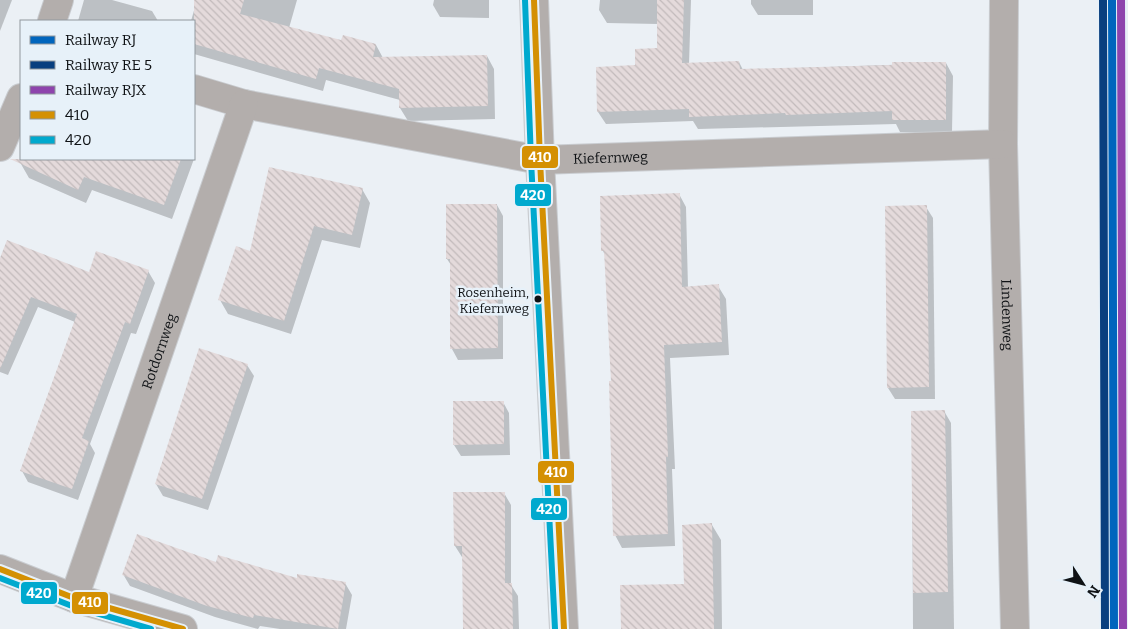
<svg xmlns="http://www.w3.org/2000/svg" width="1128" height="629" font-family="Bitter,serif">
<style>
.shadow{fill:#0003}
.building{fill:url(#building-back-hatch)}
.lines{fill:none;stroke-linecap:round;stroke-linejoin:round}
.minor-casing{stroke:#c9ccd0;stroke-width:30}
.minor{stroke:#b3aeac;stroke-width:28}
.bus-1-casing{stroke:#e7f1f9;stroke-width:10}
.bus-2-casing{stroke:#e7f1f9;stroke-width:10}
.bus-1{stroke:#d49003;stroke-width:6}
.bus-2{stroke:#00a9ce;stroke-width:6}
.rail-1-casing{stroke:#e7f1f9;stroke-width:11}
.rail-2-casing{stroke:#e7f1f9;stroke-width:11}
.rail-3-casing{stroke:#e7f1f9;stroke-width:11}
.rail-1{stroke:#0065bd;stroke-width:8}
.rail-2{stroke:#093f7f;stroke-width:8}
.rail-3{stroke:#8e44ad;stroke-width:8}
.bus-dot{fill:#0f1215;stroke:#e7f1f9;stroke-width:2}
.labels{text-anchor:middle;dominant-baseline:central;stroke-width:5;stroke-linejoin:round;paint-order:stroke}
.bus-label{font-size:13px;fill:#0f1215;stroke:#e7f1f9;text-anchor:end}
.street-label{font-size:14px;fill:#0f1215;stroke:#e7f1f9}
.line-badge{stroke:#e7f1f9;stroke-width:2}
.badge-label{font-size:14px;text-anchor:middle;font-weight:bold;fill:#fff}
</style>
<defs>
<pattern id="building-back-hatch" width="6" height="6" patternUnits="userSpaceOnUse" patternTransform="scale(1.25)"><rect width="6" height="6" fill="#e4dadb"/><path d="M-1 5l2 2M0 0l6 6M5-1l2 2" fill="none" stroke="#c2babb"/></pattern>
</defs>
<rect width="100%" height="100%" fill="#ebf0f5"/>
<g class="shadow">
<polygon points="0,0 12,0 0,31"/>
<polygon points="84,0 112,0 152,11 158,21 78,21"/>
<polygon points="197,0 297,0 289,28 342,42 376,45 383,58 487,56 494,69 495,119 408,121 400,108 400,100 326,80 323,91 194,54 194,21 191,21"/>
<polygon points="434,0 489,0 489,18 440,17 433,5"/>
<polygon points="600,0 691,0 689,64 739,62 743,70 946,63 953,76 952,132 900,132 896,124 698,129 693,121 606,124 598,112 636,67 658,49 658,24 607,23 599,10"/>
<polygon points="751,0 813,0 813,15 758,15 751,4"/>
<polygon points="23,159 194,159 172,219 92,190 86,203 29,178 21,164"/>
<polygon points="362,189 370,203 360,248 322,240 291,334 228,314 220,300 251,252"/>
<polygon points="679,194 686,207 688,288 718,286 726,299 729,355 670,358 675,469 672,469 675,546 622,548 615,535 612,382 605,255 603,251"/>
<polygon points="497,205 503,216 503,359 458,360 452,349 451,265 447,259"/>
<polygon points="926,207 933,218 935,399 895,399 888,388"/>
<polygon points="0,262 89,273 148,271 155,283 136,334 131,333 90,444 95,453 78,500 28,482 22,471 75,322 38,307 8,375 0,372"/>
<polygon points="247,365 254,376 208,510 163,496 156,484"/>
<polygon points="503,402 509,413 510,455 461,456 454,445"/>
<polygon points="944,411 951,423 954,629 913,629 912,412"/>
<polygon points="504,493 511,505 511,585 518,596 519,629 464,629 463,557 462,557 455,546"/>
<polygon points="712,525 721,540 722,629 622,629 686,585"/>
<polygon points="123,574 298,579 345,583 352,595 346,629 280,629 260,626 258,629 215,617 130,586"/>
</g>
<g class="building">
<polygon points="194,0 244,0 240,14 341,40 343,35 376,44 373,57 487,55 488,106 399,108 399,89 319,68 316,79 194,44"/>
<polygon points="657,0 684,0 682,63 739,61 740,69 892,65 892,62 946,62 946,120 892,120 892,111 786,115 785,113 689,117 689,109 597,112 596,67 635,65 635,49 657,48"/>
<polygon points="10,159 181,159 164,205 84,177 78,190"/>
<polygon points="269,167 363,188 352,235 314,226 284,321 218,300 236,246 250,251"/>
<polygon points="680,193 682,287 719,284 722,342 664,345 668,457 666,457 668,534 613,536 609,381 611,381 604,251 601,251 600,196"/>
<polygon points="446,204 497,204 498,348 450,349 450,259 446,259"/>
<polygon points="927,205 929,387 887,388 885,206"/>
<polygon points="7,240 89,272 96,251 149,270 130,324 125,322 82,438 89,441 72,489 20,471 77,314 31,297 0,369 0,258"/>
<polygon points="199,348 248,364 202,499 155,484"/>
<polygon points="453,401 504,401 504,444 453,445"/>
<polygon points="945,410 948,592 913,593 911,411"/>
<polygon points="453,492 505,492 505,583 512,583 513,629 463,629 462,546 454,546"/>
<polygon points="712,523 714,629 621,629 620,585 684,584 682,525"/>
<polygon points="137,534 216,562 218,555 297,578 297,574 346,582 338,629 254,615 253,618 207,606 122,575"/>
</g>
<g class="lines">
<g class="minor-casing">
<g id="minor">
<polyline points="534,0 540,160 564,629"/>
<path id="s1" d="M 1004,0 L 1003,144 L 1015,629"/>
<polyline points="52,21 59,0"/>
<path id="s2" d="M 194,89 L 244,104 L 540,160 L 1003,144"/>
<polyline points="0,147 21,98"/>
<polyline points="0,569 74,598 183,629"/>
<path id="s3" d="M 74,598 L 244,104"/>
</g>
</g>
<use href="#minor" class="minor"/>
<g class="bus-1-casing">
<g id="bus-1">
<polyline points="534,0 540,160 564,629"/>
<polyline points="0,569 74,598 183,629"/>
</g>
</g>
<g class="bus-2-casing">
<g id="bus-2">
<polyline points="525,0 531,160 555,629"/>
<polyline points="0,578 72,606 151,629"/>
</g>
</g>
<use href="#bus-1" class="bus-1"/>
<use href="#bus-2" class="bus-2"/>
<g class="rail-1-casing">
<polyline id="rail-1" points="1112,0 1114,629"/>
</g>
<g class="rail-2-casing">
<polyline id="rail-2" points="1103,0 1105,629"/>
</g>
<g class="rail-3-casing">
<polyline id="rail-3" points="1121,0 1123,629"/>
</g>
<use href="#rail-1" class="rail-1"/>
<use href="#rail-2" class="rail-2"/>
<use href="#rail-3" class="rail-3"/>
</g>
<circle class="bus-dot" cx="538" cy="299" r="4.5"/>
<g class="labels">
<g class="bus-label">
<text x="529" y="292">Rosenheim,<tspan x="529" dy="16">Kiefernweg</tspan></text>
</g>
<g class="street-label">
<text stroke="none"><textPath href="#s2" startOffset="424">Kiefernweg</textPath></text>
<text stroke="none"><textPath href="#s1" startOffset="315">Lindenweg</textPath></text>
<text stroke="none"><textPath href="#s3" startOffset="261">Rotdornweg</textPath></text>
</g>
</g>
<g class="line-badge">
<rect x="521" y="145" width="38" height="24" rx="5" fill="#d49003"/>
<rect x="514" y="183" width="38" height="24" rx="5" fill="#00a9ce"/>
<rect x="537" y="460" width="38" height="24" rx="5" fill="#d49003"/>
<rect x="530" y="497" width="38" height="24" rx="5" fill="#00a9ce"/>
<rect x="20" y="581" width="38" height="24" rx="5" fill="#00a9ce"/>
<rect x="71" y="591" width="38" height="24" rx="5" fill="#d49003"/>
</g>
<g class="badge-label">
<text x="540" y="162">410</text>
<text x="533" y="200">420</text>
<text x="556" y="477">410</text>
<text x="549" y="514">420</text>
<text x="39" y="598">420</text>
<text x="90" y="607">410</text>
</g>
<rect x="20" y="20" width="175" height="140" fill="#e7f1f9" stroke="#91989e"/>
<rect x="30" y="36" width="25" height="8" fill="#0065bd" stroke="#91989e"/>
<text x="65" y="45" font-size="15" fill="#0f1215">Railway RJ</text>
<rect x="30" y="61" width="25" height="8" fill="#093f7f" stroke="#91989e"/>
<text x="65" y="70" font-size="15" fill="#0f1215">Railway RE 5</text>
<rect x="30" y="86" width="25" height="8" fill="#8e44ad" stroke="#91989e"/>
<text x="65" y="95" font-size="15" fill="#0f1215">Railway RJX</text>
<rect x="30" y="111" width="25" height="8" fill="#d49003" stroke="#91989e"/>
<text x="65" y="120" font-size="15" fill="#0f1215">410</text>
<rect x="30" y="136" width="25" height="8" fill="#00a9ce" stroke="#91989e"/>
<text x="65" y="145" font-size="15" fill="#0f1215">420</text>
<g transform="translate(1083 584) rotate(126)" stroke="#e7f1f9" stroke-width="4" paint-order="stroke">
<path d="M0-4L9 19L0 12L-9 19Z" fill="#0f1215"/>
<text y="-8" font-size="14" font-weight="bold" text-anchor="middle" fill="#0f1215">N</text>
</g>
</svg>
